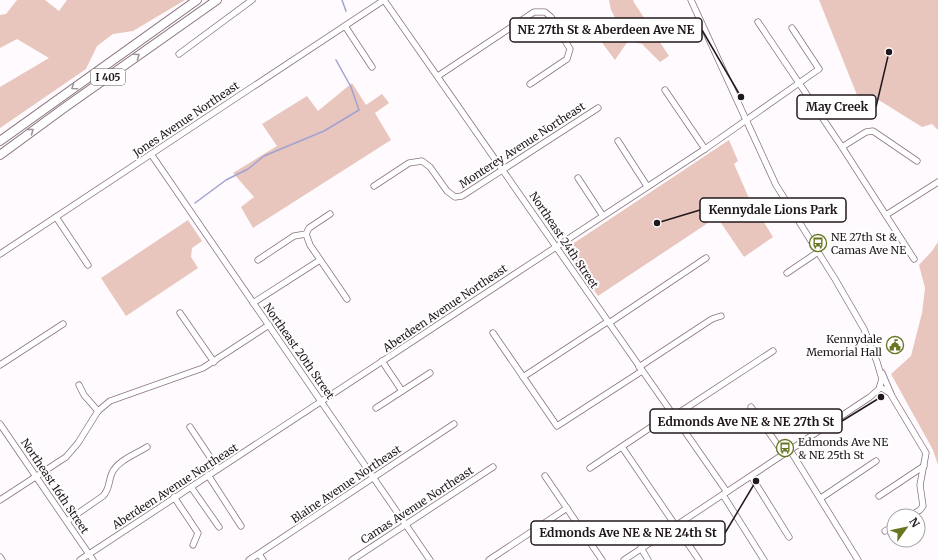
<svg xmlns="http://www.w3.org/2000/svg" width="938" height="560" font-family="Merriweather,serif">
<style>
.green{fill:#e8c6bd}
.lines{fill:none;stroke-linecap:round;stroke-linejoin:round}
.stream{stroke:#a0a2d0;stroke-width:1.5}
.minor-casing{stroke:#887481;stroke-width:7}
.highway-casing{stroke:#887481;stroke-width:10}
.minor{stroke:#fff;stroke-width:5.5}
.highway{stroke:#fff;stroke-width:8}
.oneway{stroke:#9b9799}
.labels{text-anchor:middle;dominant-baseline:central;stroke-width:4;stroke-linejoin:round;paint-order:stroke}
.shield{fill:#fff;stroke:#635d61;stroke-width:1}
.shield-label{font-size:10px;font-weight:bold;fill:#20181d}
.street-label{font-size:11px;fill:#20181d;stroke:#fff}
.poi-label{font-size:11px;fill:#20181d;stroke:#fff;text-anchor:start}
.leader{fill:none;stroke:#20181d;stroke-width:1.5}
.callout-dot{fill:#20181d;stroke:#fff;stroke-width:1.5}
.callout{fill:#fff;stroke:#20181d;stroke-width:1.5}
.callout-label{font-size:12px;text-anchor:middle;font-weight:bold;fill:#20181d}
</style>
<rect width="100%" height="100%" fill="#fefafd"/>
<g class="green">
<polygon points="17,0 45,0 59,11 67,0 185,0 133,31 113,34 97,46 86,69 0,128 0,87 49,58 17,39 0,48 0,15 6,14"/>
<polygon points="609,0 634,0 633,1 669,56 660,62 642,44 628,41 615,60 603,44 602,36 619,25 611,10"/>
<polygon points="819,0 938,0 938,130 932,124 922,127 874,97 859,100"/>
<polygon points="352,83 366,105 382,94 389,103 375,113 391,140 253,228 241,207 254,197 233,173 277,146 262,124 307,96 318,111"/>
<polygon points="729,140 738,161 734,164 748,196 773,237 744,257 717,217 598,296 565,249"/>
<polygon points="188,220 202,241 192,248 191,257 198,268 126,316 101,278"/>
<polygon points="938,242 938,465 933,450 891,374 911,356 922,313 925,288 919,265 932,251"/>
</g>
<g class="lines">
<g class="stream">
<polyline points="342,0 346,11"/>
<polyline points="195,203 226,180 248,169 264,156 324,131 359,110 351,87 336,60"/>
</g>
<g class="minor-casing">
<g id="minor">
<polyline points="384,0 727,492"/>
<polyline points="758,22 842,147 914,259"/>
<polyline points="345,26 372,67"/>
<polyline points="179,54 252,0"/>
<polyline points="438,76 534,12 545,12 551,17 570,49 567,59 530,84"/>
<polyline points="665,90 705,149"/>
<polyline points="618,141 647,186"/>
<polyline points="842,147 866,132 873,131 917,161"/>
<polyline points="151,154 430,560"/>
<polyline points="578,178 603,216"/>
<polyline points="374,186 409,163 422,161 430,167 447,191 455,197 462,196 598,108"/>
<polyline points="886,215 938,182"/>
<polyline points="56,217 88,265"/>
<polyline points="306,234 310,245 347,299"/>
<polyline points="0,254 384,0"/>
<polyline points="258,260 294,236 306,234 309,228 330,214"/>
<polyline points="787,273 818,252"/>
<polyline points="253,303 320,260"/>
<polyline points="180,313 214,362"/>
<polyline points="609,323 706,258"/>
<polyline points="493,333 557,426 642,371"/>
<polyline points="382,361 402,391"/>
<polyline points="0,365 63,324"/>
<polyline points="639,367 712,319 721,316"/>
<polyline points="882,373 891,394"/>
<polyline points="523,377 607,322"/>
<polyline points="79,385 84,395 98,411"/>
<polyline points="880,387 890,393 926,453 920,485 923,506 920,510 910,516"/>
<polyline points="751,407 784,454"/>
<polyline points="376,408 430,373"/>
<polyline points="674,416 773,351"/>
<polyline points="0,424 93,560"/>
<polyline points="190,427 218,469"/>
<polyline points="622,447 699,560"/>
<polyline points="790,450 858,560"/>
<polyline points="590,468 672,413"/>
<polyline points="208,475 241,526"/>
<polyline points="545,476 602,560"/>
<polyline points="751,476 789,537"/>
<polyline points="191,487 219,527"/>
<polyline points="723,495 764,560"/>
<polyline points="879,496 924,466"/>
<polyline points="174,497 198,533 193,545"/>
<polyline points="821,498 876,461"/>
<polyline points="0,500 66,457 78,443 98,411 110,401 203,368 269,325"/>
<path d="M 67,521 L 103,496 C 110,489 108,482 112,473 C 117,461 136,454 147,447"/>
<polyline points="885,531 894,526"/>
<polyline points="641,548 648,560"/>
<polyline points="259,554 263,560"/>
<polyline points="0,557 2,560"/>
<polyline points="80,560 705,149 819,69 792,28"/>
<polyline points="249,560 454,424"/>
<polyline points="352,560 493,467"/>
<polyline points="489,560 567,508"/>
<polyline points="624,560 870,397 879,389 882,379 877,362 864,329 835,279 776,185 691,0"/>
</g>
</g>
<g class="highway-casing">
<g id="highway">
<polyline points="0,141 197,0"/>
<polyline points="0,155 64,108 217,0"/>
</g>
</g>
<use href="#minor" class="minor"/>
<use href="#highway" class="highway"/>
</g>
<defs><path id="oneway-chevron" d="M-2-3.5L2.5 0L-2 3.5" fill="none" stroke-width="1.6" stroke-linecap="round" stroke-linejoin="round"/></defs>
<g class="oneway">
<use href="#oneway-chevron" transform="translate(137 56) rotate(-35)"/>
<use href="#oneway-chevron" transform="translate(74 87) rotate(145)"/>
<use href="#oneway-chevron" transform="translate(31 131) rotate(-37)"/>
</g>
<defs>
<g id="bus-ring" transform="scale(0.9)"><circle r="9.5" fill="#fff" stroke="#687521" stroke-width="1.5"/><path d="M-5-6H5V4H4V6H2V4H-2V6H-4V4H-5ZM-3.5-4V0h7V-4ZM-3.5 1.2v1.5H-2V1.2ZM2 1.2v1.5H3.5V1.2Z" fill="#687521"/></g>
<g id="civic-ring" transform="scale(0.9)"><circle r="9.5" fill="#fff" stroke="#687521" stroke-width="1.5"/><path d="M-.6-6.5H3V-4.5H.6V-3L4-1V1h2V6H-6V1h2V-1L-.6-3ZM-1.2 2.5V6h2.4V2.5Z" fill="#687521"/></g>
</defs>
<g fill-rule="evenodd">
<use href="#bus-ring" x="818" y="243"/>
<use href="#civic-ring" x="895" y="345"/>
<use href="#bus-ring" x="785" y="448"/>
</g>
<g class="labels">
<rect class="shield" x="91" y="69" width="34" height="16" rx="3"/>
<g class="shield-label">
<text x="108" y="77">I 405</text>
</g>
<g class="street-label">
<text transform="translate(186 119) rotate(-34)">Jones Avenue Northeast</text>
<text transform="translate(522 145) rotate(-33)">Monterey Avenue Northeast</text>
<text transform="translate(564 240) rotate(56)">Northeast 24th Street</text>
<text transform="translate(445 308) rotate(-34)">Aberdeen Avenue Northeast</text>
<text transform="translate(299 351) rotate(55)">Northeast 20th Street</text>
<text transform="translate(346 484) rotate(-34)">Blaine Avenue Northeast</text>
<text transform="translate(55 486) rotate(56)">Northeast 16th Street</text>
<text transform="translate(175 486) rotate(-33)">Aberdeen Avenue Northeast</text>
<text transform="translate(417 505) rotate(-33)">Camas Avenue Northeast</text>
</g>
<g class="poi-label">
<text x="831" y="237">NE 27th St &amp;<tspan x="831" dy="13">Camas Ave NE</tspan></text>
<text x="882" y="339" text-anchor="end">Kennydale<tspan x="882" dy="13">Memorial Hall</tspan></text>
<text x="798" y="442">Edmonds Ave NE<tspan x="798" dy="13">&amp; NE 25th St</tspan></text>
</g>
</g>
<path class="leader" d="M741 97L702 30M889 52L876 107M657 223L700 210M881 397L842 421M756 481L725 533"/>
<g class="callout-dot">
<circle cx="741" cy="97" r="4"/>
<circle cx="889" cy="52" r="4"/>
<circle cx="657" cy="223" r="4"/>
<circle cx="881" cy="397" r="4"/>
<circle cx="756" cy="481" r="4"/>
</g>
<g class="callout">
<rect x="510" y="18" width="192" height="24" rx="4"/>
<rect x="797" y="95" width="79" height="24" rx="4"/>
<rect x="700" y="198" width="146" height="24" rx="4"/>
<rect x="650" y="409" width="192" height="24" rx="4"/>
<rect x="531" y="521" width="194" height="24" rx="4"/>
</g>
<g class="callout-label">
<text x="606" y="34">NE 27th St &amp; Aberdeen Ave NE</text>
<text x="837" y="111">May Creek</text>
<text x="773" y="214">Kennydale Lions Park</text>
<text x="746" y="426">Edmonds Ave NE &amp; NE 27th St</text>
<text x="628" y="537">Edmonds Ave NE &amp; NE 24th St</text>
</g>
<g transform="translate(906 528) rotate(57)"><circle r="19" fill="#ffffff" stroke="#a6a3a5"/>
<path d="M0-3L7 15L0 10L-7 15Z" fill="#687521"/>
<text y="-6" font-size="11" font-weight="bold" text-anchor="middle" fill="#20181d">N</text>
</g>
</svg>
